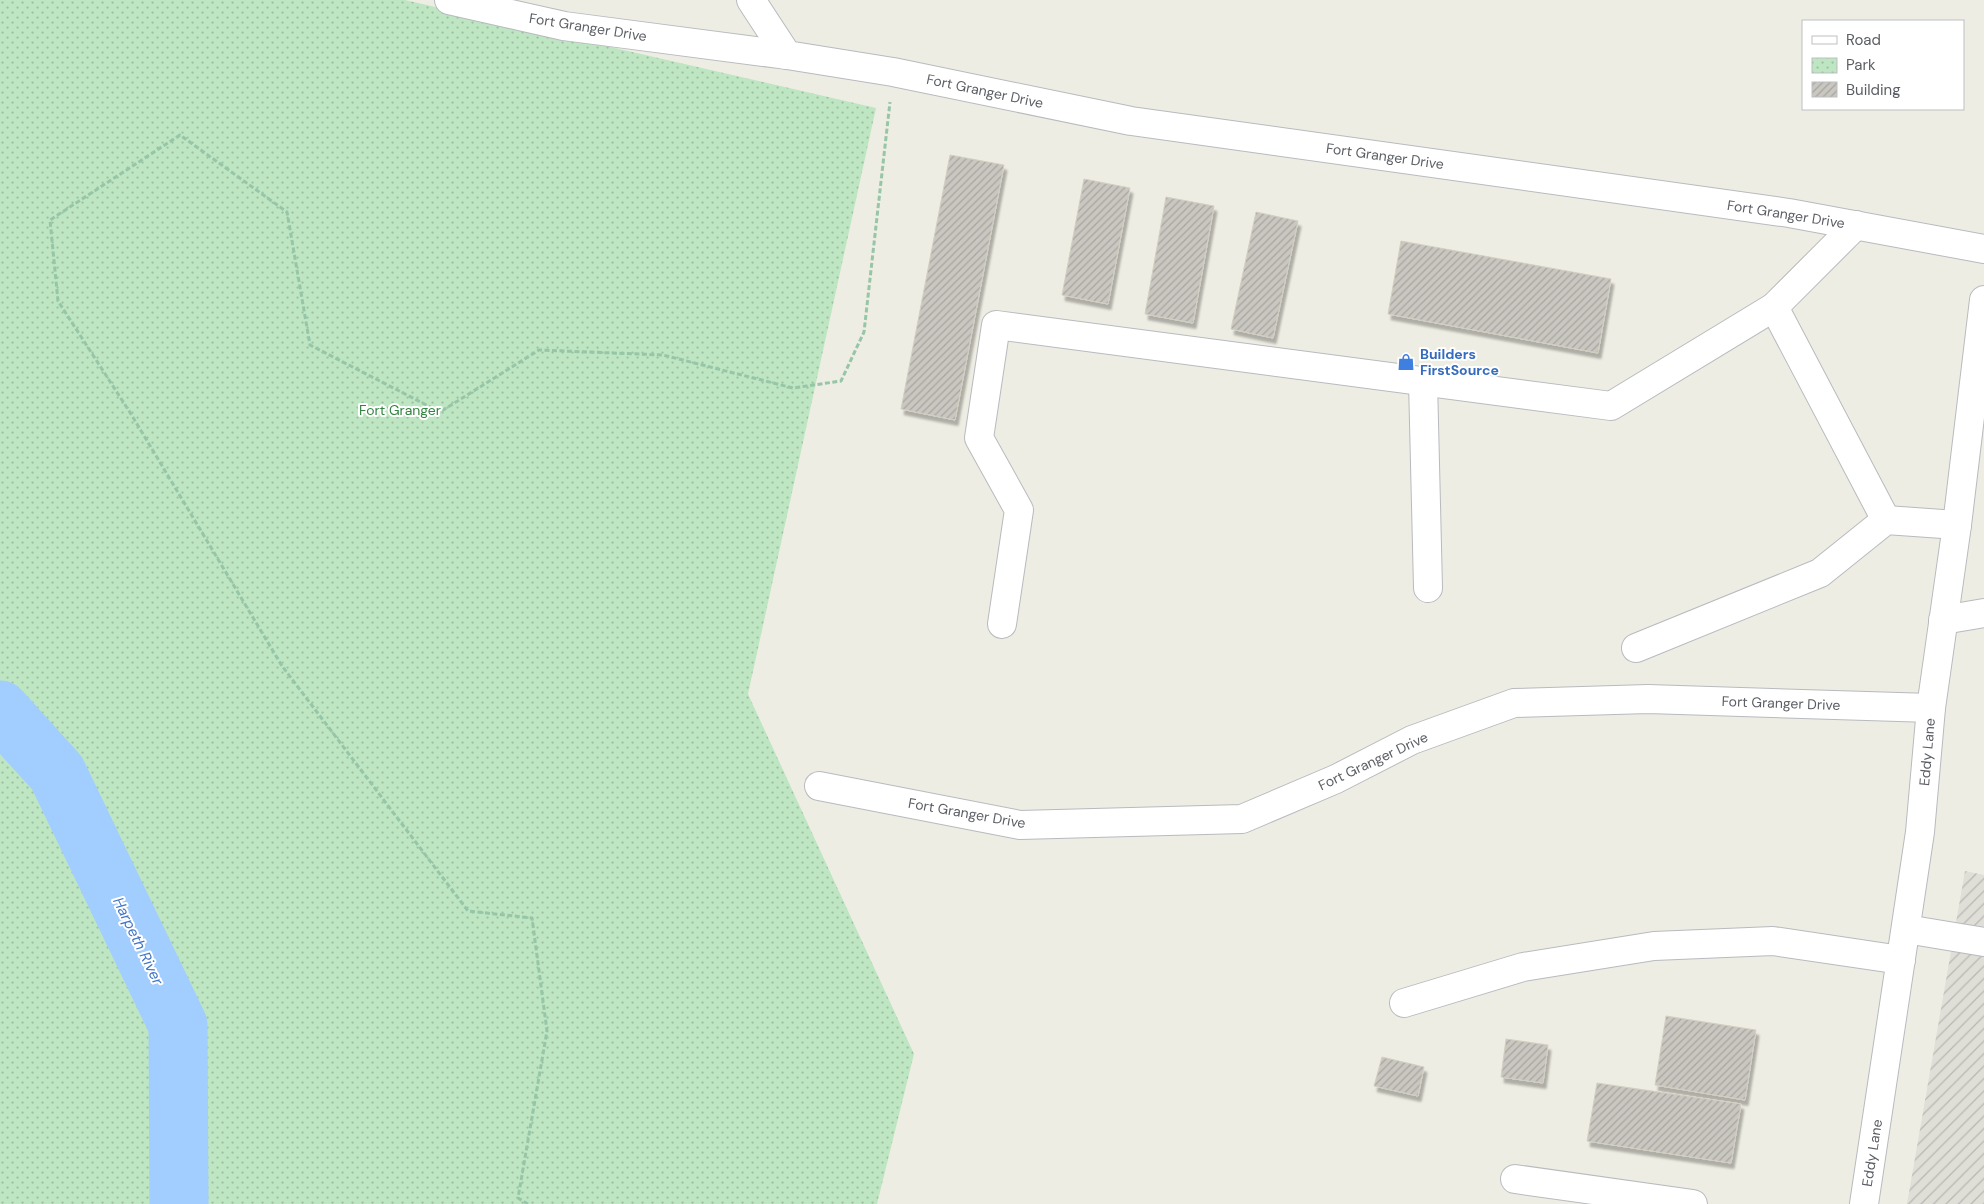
<svg xmlns="http://www.w3.org/2000/svg" width="1984" height="1204" font-family="'DM Sans',sans-serif">
<style>
.industrial{fill:url(#industrial-furrows)}
.park{fill:url(#park-dots)}
.lines{fill:none;stroke-linecap:round;stroke-linejoin:round}
.river{stroke:#a2cdff;stroke-width:59}
.building{fill:url(#building-hatch);stroke:#d3cfc1;filter:url(#shadow)}
.minor-casing{stroke:#b8babf;stroke-width:30}
.path{stroke:#96c5a8;stroke-width:3;stroke-dasharray:5 2.5;stroke-linecap:butt}
.minor{stroke:#fff;stroke-width:28}
.labels{text-anchor:middle;dominant-baseline:central;stroke-width:4;stroke-linejoin:round;paint-order:stroke}
.street-label{font-size:14px;fill:#5b5e64;stroke:#fff}
.shop-label{font-size:14px;font-weight:bold;fill:#366cbe;stroke:#fff;text-anchor:start}
.park-label{font-size:14px;fill:#32843f;stroke:#fff}
.water-label{font-size:15px;font-style:italic;fill:#4174c6;stroke:#fff}
</style>
<defs>
<pattern id="industrial-furrows" width="10" height="10" patternUnits="userSpaceOnUse" patternTransform="scale(1.25)"><rect width="10" height="10" fill="#dfded7"/><path d="M-1 1l2-2M0 10L10 0M9 11l2-2" fill="none" stroke="#b8b7b2"/></pattern>
<pattern id="park-dots" width="8" height="8" patternUnits="userSpaceOnUse" patternTransform="scale(1.25)"><rect width="8" height="8" fill="#bee6c2"/><path d="M2 2h.1M6 6h.1" fill="none" stroke="#9dbea1" stroke-width="1.8" stroke-linecap="round"/></pattern>
<pattern id="building-hatch" width="6" height="6" patternUnits="userSpaceOnUse" patternTransform="scale(1.25)"><rect width="6" height="6" fill="#c9c7c0"/><path d="M-1 1l2-2M0 6l6-6M5 7l2-2" fill="none" stroke="#a6a5a0"/></pattern>
<filter id="shadow"><feDropShadow dx="3" dy="5.5" stdDeviation="1" flood-color="#0004"/></filter>
</defs>
<rect width="100%" height="100%" fill="#eeede3"/>
<polygon class="industrial" points="1965,871 1984,875 1984,1204 1907,1204"/>
<polygon class="park" points="0,0 405,0 876,108 748,694 914,1054 877,1204 0,1204"/>
<g class="lines">
<polyline class="river" points="0,710 57,773 178,1025 179,1204"/>
</g>
<g class="building">
<polygon points="950,155 1004,165 955,420 901,409"/>
<polygon points="1084,179 1130,188 1108,304 1062,295"/>
<polygon points="1166,197 1214,206 1193,323 1145,314"/>
<polygon points="1256,212 1298,221 1273,338 1231,329"/>
<polygon points="1401,241 1611,279 1598,353 1388,314"/>
<polygon points="1666,1016 1756,1030 1745,1100 1655,1085"/>
<polygon points="1506,1039 1548,1045 1543,1083 1501,1077"/>
<polygon points="1382,1057 1424,1067 1418,1096 1374,1086"/>
<polygon points="1597,1083 1741,1104 1731,1163 1587,1141"/>
</g>
<g class="lines">
<g class="minor-casing">
<g id="minor">
<polyline points="449,0 564,26 787,55"/>
<polyline points="751,0 787,55 893,72 1131,121 1789,213 1984,249"/>
<polyline points="1856,225 1774,307 1886,520"/>
<polyline points="1423,381 1428,588"/>
<polyline points="1943,620 1984,613"/>
<polyline points="1002,624 1019,510 979,438 996,325 1611,406 1774,307"/>
<polyline points="1636,648 1820,573 1886,520 1957,525"/>
<polyline points="819,786 1020,825 1242,819 1336,779 1412,740 1514,703 1648,699 1931,708"/>
<polyline points="1906,929 1984,942"/>
<polyline points="1404,1003 1523,967 1654,946 1773,941 1901,960"/>
<polyline points="1515,1179 1693,1204"/>
<polyline points="1864,1204 1920,832 1931,708 1957,525 1984,300"/>
</g>
</g>
<polyline class="path" points="528,1204 518,1198 547,1031 532,918 468,911 282,666 131,414 58,301 50,220 180,135 287,212 310,345 440,412 539,350 663,355 793,388 841,381 864,332 890,102"/>
<use href="#minor" class="minor"/>
</g>
<defs>
<g id="shop-bare" transform="scale(1.35)"><path d="M-5-2.5h2.3a2.7 3.5 0 0 1 5.4 0H5L5.5 6h-11ZM-1.5-2.5h3a1.5 2.3 0 0 0-3 0Z" fill="#3f7fe0" stroke="#fff" stroke-width="2.5" paint-order="stroke"/></g>
</defs>
<g fill-rule="evenodd">
<use href="#shop-bare" x="1406" y="362"/>
</g>
<g class="labels">
<g class="street-label">
<text transform="translate(588 27) rotate(9)">Fort Granger Drive</text>
<text transform="translate(985 91) rotate(12)">Fort Granger Drive</text>
<text transform="translate(1385 156) rotate(8)">Fort Granger Drive</text>
<text transform="translate(1786 214) rotate(9)">Fort Granger Drive</text>
<text transform="translate(1781 703) rotate(2)">Fort Granger Drive</text>
<text transform="translate(1927 752) rotate(-85)">Eddy Lane</text>
<text transform="translate(1373 761) rotate(-25)">Fort Granger Drive</text>
<text transform="translate(967 813) rotate(10)">Fort Granger Drive</text>
<text transform="translate(1872 1153) rotate(-81)">Eddy Lane</text>
</g>
<g class="shop-label">
<text x="1420" y="354">Builders<tspan x="1420" dy="16">FirstSource</tspan></text>
</g>
<g class="park-label">
<text x="400" y="410">Fort Granger</text>
</g>
<g class="water-label">
<text transform="translate(138 941) rotate(64)">Harpeth River</text>
</g>
</g>
<rect x="1802" y="20" width="162" height="90" fill="#ffffff" stroke="#bdbfc1"/>
<rect x="1812" y="36" width="25" height="8" fill="#ffffff" stroke="#bdbfc1"/>
<text x="1846" y="45" font-size="15" fill="#5b5e64">Road</text>
<rect x="1812" y="58" width="25" height="15" fill="url(#park-dots)" stroke="#bdbfc1"/>
<text x="1846" y="70" font-size="15" fill="#5b5e64">Park</text>
<rect x="1812" y="82" width="25" height="15" fill="url(#building-hatch)" stroke="#bdbfc1"/>
<text x="1846" y="95" font-size="15" fill="#5b5e64">Building</text>
</svg>
